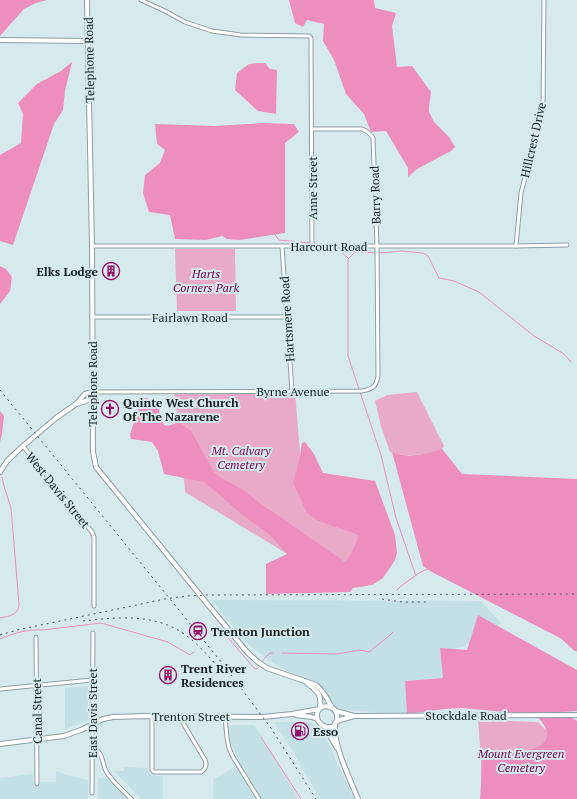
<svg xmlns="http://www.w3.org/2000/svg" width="577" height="799" font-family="'PT Serif',serif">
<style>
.built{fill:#c3e0e6}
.green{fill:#e9aac9}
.forest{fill:#ed8ebf}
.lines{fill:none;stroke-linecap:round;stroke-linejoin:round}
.stream{stroke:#ee8ec0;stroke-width:1}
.street-casing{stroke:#8c9ea2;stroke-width:5}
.secondary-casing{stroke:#8c9ea2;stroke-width:6}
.street{stroke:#fff;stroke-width:3}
.secondary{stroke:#fff;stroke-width:4}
.rail{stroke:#4a5456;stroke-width:1;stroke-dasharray:2 4;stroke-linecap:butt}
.labels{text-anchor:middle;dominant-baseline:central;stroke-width:4;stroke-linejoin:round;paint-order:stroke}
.street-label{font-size:12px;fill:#161d1e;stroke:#d6eaee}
.poi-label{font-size:12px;font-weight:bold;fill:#161d1e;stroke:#d6eaee;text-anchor:start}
.park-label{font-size:12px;font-style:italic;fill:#76004e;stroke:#d6eaee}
</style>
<rect width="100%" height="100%" fill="#d6eaee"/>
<g class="built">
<polygon points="211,600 481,601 501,623 482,642 469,643 464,646 448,651 443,678 405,681 407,714 344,710 334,707 321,685 283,669 263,656 248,644"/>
<polygon points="88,686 88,720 65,729 65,688"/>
<polygon points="274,722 310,722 316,726 327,741 354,799 320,799 291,748"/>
<polygon points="230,725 254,725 299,799 213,799 213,779 240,765 229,738"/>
<polygon points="125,767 147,768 149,773 153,776 163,776 163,799 141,799 114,771 124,771"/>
<polygon points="56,771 70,776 88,780 88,799 0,799 0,778 33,774 33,782 56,782"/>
<polygon points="98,778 108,778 127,799 98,799"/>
</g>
<g class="green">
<polygon points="175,249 235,249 236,311 177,311"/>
<polygon points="295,391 301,466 370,517 350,592 185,492 179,422 174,393"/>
<path d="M 417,392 L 444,446 L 441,451 C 425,454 407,458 390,452 L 381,426 L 375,401 L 387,395 Z"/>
<polygon points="478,720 538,722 577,762 577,799 481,799 481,757"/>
</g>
<g class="forest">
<polygon points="0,0 47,0 36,3 24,9 0,36"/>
<polygon points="289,0 374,0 375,8 396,13 392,26 397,67 412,66 431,92 429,107 429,112 434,122 449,137 455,147 451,151 417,169 408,177 408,168 386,131 371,132 364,114 346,94 334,60 323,41 324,24 307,20 303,27 295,23"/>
<polygon points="72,62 65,91 63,110 54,124 13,245 0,241 0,155 21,143 23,114 18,103 37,84 61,71"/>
<polygon points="258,63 265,63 270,69 277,70 276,114 258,111 235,90 237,73 249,64"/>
<polygon points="262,123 294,124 299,132 285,143 285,233 239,240 227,239 222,236 206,240 175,239 170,215 149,212 143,193 145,175 160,163 165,150 157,144 155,124 215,126"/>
<polygon points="0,266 6,269 12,277 10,291 0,304"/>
<polygon points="145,398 158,401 160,416 164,425 168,426 179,422 191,431 214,472 223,479 245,491 262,505 273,512 345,562 347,561 353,550 359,535 316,520 307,513 293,483 299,461 302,443 305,442 314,454 323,473 375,481 395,535 397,553 395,560 383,578 372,585 353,588 350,592 266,594 266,564 287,554 270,535 241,514 220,495 204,482 164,474 158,451 152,442 131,439 130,434 141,401"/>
<polygon points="0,411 4,416 2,434 0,442"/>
<path d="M 442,449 L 462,474 L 577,479 L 577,651 L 574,650 L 562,639 L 430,571 L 423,566 L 392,452 C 407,459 427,454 442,449 Z"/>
<path d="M 478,615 L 577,670 L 577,711 L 562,712 L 577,721 L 577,799 L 480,799 L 483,755 C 496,754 551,754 547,733 C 545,725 541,720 535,715 L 462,708 L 445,709 L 407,714 L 405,681 L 443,678 L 440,648 L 467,650 Z"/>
</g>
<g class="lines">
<g class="stream">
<polyline points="0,8 8,2 18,0"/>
<polyline points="257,157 263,168 272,202 273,232 279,240 333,245"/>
<polyline points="335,247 348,258"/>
<polyline points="416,576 396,518 381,455 348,356 348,259 354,253 359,252 380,253 402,251 423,253 428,256 439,278 454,281 479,292 534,336 564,354 571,362"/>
<polyline points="397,590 401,586 419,573 438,564 454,563 469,557 478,558 492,573 504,590"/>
<polyline points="510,599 512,601 542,620 574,650 577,651"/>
<path d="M 0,618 C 9,616 19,615 19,604 L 11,508 L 4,486 L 2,477"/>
<polyline points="224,633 254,668 257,669 258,668"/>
<path d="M 0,639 C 13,633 29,629 43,630 L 101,623 L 168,642 L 190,655 L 194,652"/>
<polyline points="282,653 337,654 360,650 369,652 389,636 393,632"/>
<polyline points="263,660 270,653 273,653"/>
<polyline points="261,737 301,799"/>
</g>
<g class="street-casing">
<g id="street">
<polyline points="141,0 165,11 185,22 212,31 241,35 309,36 311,38 311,49 312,246"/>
<polyline points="92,246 516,246 567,245"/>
<polyline points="282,246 292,391"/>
<polyline points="516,246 521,193 543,108 544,0"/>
<polyline points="92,317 287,317"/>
<path d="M 92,392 L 362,391 C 373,389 376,387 378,376 L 377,246 L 373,138 C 370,133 367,131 362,129 L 312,129"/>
<polyline points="23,446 92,532 94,537 94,606"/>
<polyline points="36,637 37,784"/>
<polyline points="0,689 92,680"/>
<path d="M 152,716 L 152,770 L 154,772 L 201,772 C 206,769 207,765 205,760 L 179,716"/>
<polyline points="225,717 227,738 229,748 233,757 259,799"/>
<path d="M 92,748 C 104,752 101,761 106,771 C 112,782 123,790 131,799"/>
<polyline points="92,793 93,633"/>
</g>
</g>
<g class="secondary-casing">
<g id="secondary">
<path d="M 87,0 L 92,246 L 93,452 L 96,467 L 200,595 L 247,652 L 258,662 L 267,668 L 316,685 C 324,691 328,700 332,708"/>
<polyline points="0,40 89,41"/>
<polyline points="76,404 92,399"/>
<polyline points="0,472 7,461 23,446 56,418 76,404 85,394 92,392"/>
<path d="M 307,683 C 317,691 322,694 320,708"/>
<polyline points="336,711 354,716 577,715"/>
<polyline points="296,715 312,717 317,719"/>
<path d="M 337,722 C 338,715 337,709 330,707 C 316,702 311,722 326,727 C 328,727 330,727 332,727 C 336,725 333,725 336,722 C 340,719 349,718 354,716"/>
<path d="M 335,724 C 333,745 350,779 358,799"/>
<polyline points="324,726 337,748"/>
<polyline points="0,744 64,736 81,730 103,719 113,717 145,716 263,717 292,714 319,709"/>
</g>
</g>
<use href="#street" class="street"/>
<use href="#secondary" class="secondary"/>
<g class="rail">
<polyline points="0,390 222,663 271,728 316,799"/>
<polyline points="382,599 402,602 429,602"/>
<path d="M 83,621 C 118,617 157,613 187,636 C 199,645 209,657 220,669"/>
<polyline points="0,635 17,630 165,599 186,596 208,595 577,594"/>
</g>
</g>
<defs>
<g id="building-ring" transform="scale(0.9)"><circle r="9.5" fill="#d6eaee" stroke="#960f66" stroke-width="1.5"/><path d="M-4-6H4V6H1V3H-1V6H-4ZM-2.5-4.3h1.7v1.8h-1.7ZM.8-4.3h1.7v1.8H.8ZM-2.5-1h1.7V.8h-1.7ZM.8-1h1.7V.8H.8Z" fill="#960f66"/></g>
<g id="church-ring" transform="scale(0.9)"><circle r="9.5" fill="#d6eaee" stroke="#960f66" stroke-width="1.5"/><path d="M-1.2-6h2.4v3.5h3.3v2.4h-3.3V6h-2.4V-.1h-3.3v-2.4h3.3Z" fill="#960f66"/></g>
<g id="station-ring" transform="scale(0.9)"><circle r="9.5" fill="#d6eaee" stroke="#960f66" stroke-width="1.5"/><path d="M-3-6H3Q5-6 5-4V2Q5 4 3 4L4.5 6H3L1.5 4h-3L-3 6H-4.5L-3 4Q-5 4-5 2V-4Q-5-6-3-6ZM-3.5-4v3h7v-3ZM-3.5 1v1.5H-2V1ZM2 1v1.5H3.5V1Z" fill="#960f66"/></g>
<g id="fuel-ring" transform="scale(0.9)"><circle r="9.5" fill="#d6eaee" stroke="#960f66" stroke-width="1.5"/><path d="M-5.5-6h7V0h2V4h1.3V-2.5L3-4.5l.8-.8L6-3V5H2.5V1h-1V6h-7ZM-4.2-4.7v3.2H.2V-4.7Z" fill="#960f66"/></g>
</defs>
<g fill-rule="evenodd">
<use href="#building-ring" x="111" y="271"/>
<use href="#church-ring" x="110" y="409"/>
<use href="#station-ring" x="198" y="631"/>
<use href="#building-ring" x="168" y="675"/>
<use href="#fuel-ring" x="300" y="731"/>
</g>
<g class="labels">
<g class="street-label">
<text transform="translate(89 60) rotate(-91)">Telephone Road</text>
<text transform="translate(533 140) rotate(-77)">Hillcrest Drive</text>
<text transform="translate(312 188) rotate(-90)">Anne Street</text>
<text transform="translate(375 195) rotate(-92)">Barry Road</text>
<text x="329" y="246">Harcourt Road</text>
<text x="190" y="317">Fairlawn Road</text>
<text transform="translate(287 319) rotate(-94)">Hartsmere Road</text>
<text transform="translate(92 384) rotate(-90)">Telephone Road</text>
<text x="293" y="391">Byrne Avenue</text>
<text transform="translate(58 490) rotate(51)">West Davis Street</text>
<text transform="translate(37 711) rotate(-91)">Canal Street</text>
<text transform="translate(92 713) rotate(-90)">East Davis Street</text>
<text x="466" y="715">Stockdale Road</text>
<text x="191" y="716">Trenton Street</text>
</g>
<g class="poi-label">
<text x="98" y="271" text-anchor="end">Elks Lodge</text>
<text x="123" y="402">Quinte West Church<tspan x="123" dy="14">Of The Nazarene</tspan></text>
<text x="211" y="631">Trenton Junction</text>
<text x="181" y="668">Trent River<tspan x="181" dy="14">Residences</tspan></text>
<text x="313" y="731">Esso</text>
</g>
<g class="park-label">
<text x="206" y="273">Harts<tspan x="206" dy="14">Corners Park</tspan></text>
<text x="241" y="450">Mt. Calvary<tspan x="241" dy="14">Cemetery</tspan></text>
<text x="521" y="753">Mount Evergreen<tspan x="521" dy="14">Cemetery</tspan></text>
</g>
</g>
</svg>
